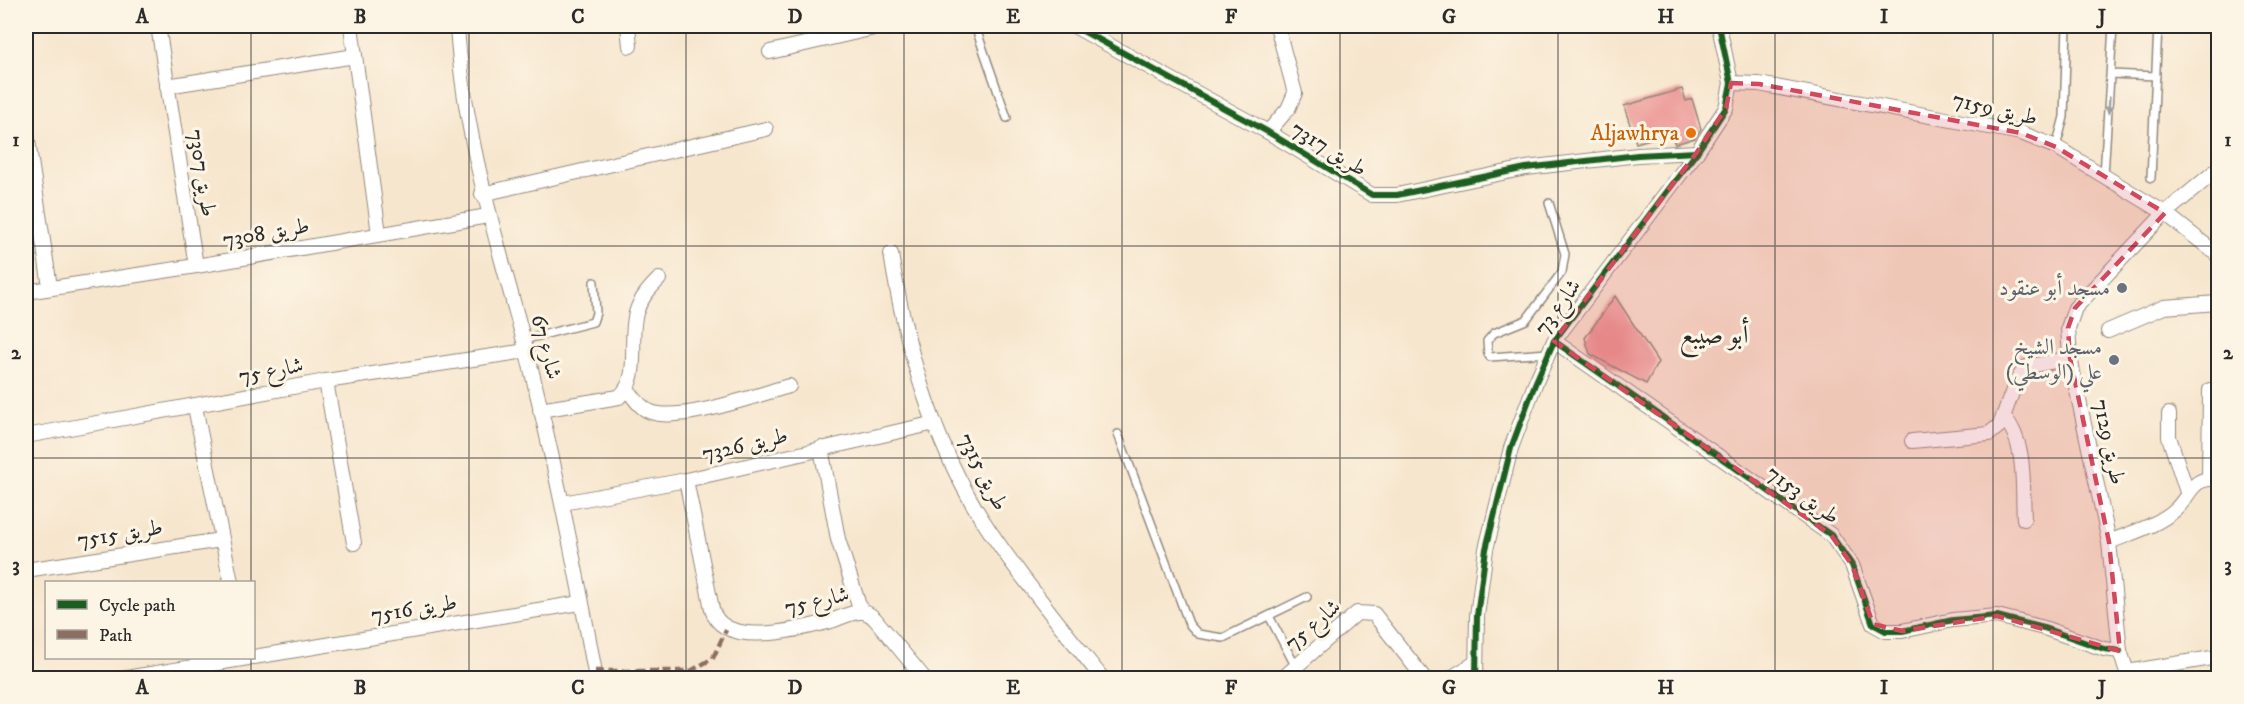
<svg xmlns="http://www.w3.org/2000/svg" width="2244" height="704" font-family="'IM FELL DW Pica',Amiri,serif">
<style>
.building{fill:#ec9694}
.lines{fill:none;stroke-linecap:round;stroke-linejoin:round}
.lane-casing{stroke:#91887c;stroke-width:10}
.street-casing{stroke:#91887c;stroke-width:16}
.lane{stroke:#fff;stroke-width:7}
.street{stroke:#fff;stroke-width:14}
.quiet{stroke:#8d6e63;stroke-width:4.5;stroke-dasharray:9 4.5;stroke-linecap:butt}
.cycleway-casing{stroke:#fcf5e5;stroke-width:10}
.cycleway{stroke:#1b5e20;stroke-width:6}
.oneway{fill:#a0a0a0}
.marked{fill:#d1495b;fill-opacity:0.2;stroke:#d1495b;stroke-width:4.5;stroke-dasharray:12 8;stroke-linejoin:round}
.grid{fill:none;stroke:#2b2b2b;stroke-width:1.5;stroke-opacity:0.55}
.food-dot{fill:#e8710a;stroke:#fcf5e5;stroke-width:2}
.worship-dot{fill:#6b7280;stroke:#fcf5e5;stroke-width:2}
.labels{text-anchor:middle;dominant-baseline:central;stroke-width:6;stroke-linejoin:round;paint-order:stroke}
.street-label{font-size:22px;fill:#2b2b2b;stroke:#fcf5e5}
.food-label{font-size:22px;fill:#c56008;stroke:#fcf5e5;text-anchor:end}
.worship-label{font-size:22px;fill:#5b616d;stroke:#fcf5e5;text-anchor:end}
.quarter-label{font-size:26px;fill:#2b2b2b;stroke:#fcf5e5}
.neatline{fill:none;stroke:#2b2b2b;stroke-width:2}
.grid-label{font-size:20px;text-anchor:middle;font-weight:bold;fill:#2b2b2b}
</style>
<rect width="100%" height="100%" fill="#fcf5e5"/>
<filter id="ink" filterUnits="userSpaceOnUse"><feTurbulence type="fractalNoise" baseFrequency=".0167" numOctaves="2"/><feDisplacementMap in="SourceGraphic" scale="12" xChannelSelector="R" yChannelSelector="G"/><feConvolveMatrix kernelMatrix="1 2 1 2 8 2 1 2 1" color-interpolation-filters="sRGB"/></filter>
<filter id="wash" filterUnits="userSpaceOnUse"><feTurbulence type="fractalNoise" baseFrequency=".008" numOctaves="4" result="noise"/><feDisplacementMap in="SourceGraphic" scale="24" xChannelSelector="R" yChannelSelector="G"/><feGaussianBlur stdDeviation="1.35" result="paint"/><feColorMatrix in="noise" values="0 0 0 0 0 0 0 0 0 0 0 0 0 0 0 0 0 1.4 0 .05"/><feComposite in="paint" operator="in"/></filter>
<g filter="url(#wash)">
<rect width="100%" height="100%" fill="#f7e6ce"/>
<g id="blocks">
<g class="building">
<polygon points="1682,89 1686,101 1692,99 1701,129 1695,138 1675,144 1671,133 1636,143 1624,106"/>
<polygon points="1615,296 1658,362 1646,384 1590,354 1585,338"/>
</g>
</g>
</g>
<g filter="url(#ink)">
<use href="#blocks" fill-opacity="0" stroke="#91887c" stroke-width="1.5"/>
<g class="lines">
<g class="lane-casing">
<g id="lane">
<polyline points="975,26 1007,118"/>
<polyline points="2111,74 2156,76"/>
<polyline points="2056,147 2064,117 2067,26"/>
<polyline points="2104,176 2113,26"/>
<polyline points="2151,178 2158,26"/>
<polyline points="523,340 593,322 596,313 594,282"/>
<polyline points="1548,353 1490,357 1488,354 1487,341 1494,333 1526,320 1562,272 1565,254 1549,203"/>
<polyline points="1118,434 1189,624 1198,634 1223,638 1307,597"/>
<polyline points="1269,616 1296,667"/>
</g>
</g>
<g class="street-casing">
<g id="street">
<polyline points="158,26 196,266"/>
<polyline points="351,26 379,234"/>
<path d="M 457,26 C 464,139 497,240 526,349 C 554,458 576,568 596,678"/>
<polyline points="628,26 630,46"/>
<polyline points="1074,26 1268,132 1372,195 1397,195 1526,168 1638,155 1697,152"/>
<polyline points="770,52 883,26"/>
<polyline points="1731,83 1759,84 2021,133 2056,147 2165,213 2218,255"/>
<polyline points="167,86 355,56"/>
<polyline points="26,128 50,287"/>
<polyline points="1268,132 1288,109 1295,93 1277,26"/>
<polyline points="482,194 766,129"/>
<path d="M 891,254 C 906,350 934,448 989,530 C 1024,582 1064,630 1102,678"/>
<polyline points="26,292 196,266 488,216"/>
<polyline points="2108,331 2164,307 2218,303"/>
<polyline points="1554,341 1831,535 1852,565 1873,624 1886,631 1902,631 1953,620 1997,616 2044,628 2104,649 2120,651"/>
<polyline points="326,381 354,543"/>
<path d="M 628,390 C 634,398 641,409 651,412 C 680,423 757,395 789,386"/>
<polyline points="195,407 231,582"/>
<path d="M 540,410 L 619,397 C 642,378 628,340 636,313 C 640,299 649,289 659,279"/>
<polyline points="2169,414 2169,437 2187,492"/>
<path d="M 2004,417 C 2027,443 2022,486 2024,519"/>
<polyline points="26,436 326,381 526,351"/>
<polyline points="1912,441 1989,434 2000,425 2016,382 2026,367 2070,358"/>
<polyline points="821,448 838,539 861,612"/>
<polyline points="2209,478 2210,390"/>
<path d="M 686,480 L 712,609 C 722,650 802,629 831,621 C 840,618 850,613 858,612 C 865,611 870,614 875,619 L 924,678"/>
<polyline points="563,503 686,480 935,423"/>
<path d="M 2109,542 C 2131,533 2159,525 2176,509 C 2192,494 2190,477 2218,479"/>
<polyline points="26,570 221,540"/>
<polyline points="254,657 580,603"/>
<polyline points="2127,672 2218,657"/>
<polyline points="126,678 248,658"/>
<polyline points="1283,678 1357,613 1374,614 1424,678"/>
<polyline points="1451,678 1475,663"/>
<polyline points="1476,678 1477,616 1486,549 1511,448 1535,384 1554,341 1697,152 1726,108 1731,83 1719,26"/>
<polyline points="2129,678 2120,651 2109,542 2070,358 2068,328 2075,308 2165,213 2218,169"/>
</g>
</g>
<use href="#lane" class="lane"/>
<use href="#street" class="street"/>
<polyline class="quiet" points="595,671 691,671 713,658 726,630"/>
<g class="cycleway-casing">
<g id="cycleway">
<polyline points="1074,26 1268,132 1372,195 1397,195 1526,168 1638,155 1697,152"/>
<polyline points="1554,341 1831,535 1852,565 1873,624 1886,631 1902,631 1953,620 1997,616 2044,628 2104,649 2120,651"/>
<polyline points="1476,678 1477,616 1486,549 1511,448 1535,384 1554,341 1697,152 1726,108 1731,83 1719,26"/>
</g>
</g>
<use href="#cycleway" class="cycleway"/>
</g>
<defs><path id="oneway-solid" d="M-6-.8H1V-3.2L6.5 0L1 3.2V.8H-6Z" transform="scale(1.5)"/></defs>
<use class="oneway" href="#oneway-solid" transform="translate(2109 105) rotate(94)"/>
</g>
<path class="marked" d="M 1731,83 L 1759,84 L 2021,133 L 2056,147 L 2165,213 L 2075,308 L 2068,328 L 2070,358 L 2109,542 L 2120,651 L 1997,616 L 1902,631 L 1873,624 L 1852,565 L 1831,535 L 1554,341 L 1697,152 L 1726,108 Z"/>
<path class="grid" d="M 251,26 L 251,582M 469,26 L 469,678M 686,26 L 686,678M 904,26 L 904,678M 1122,26 L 1122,678M 1340,26 L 1340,678M 1558,26 L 1558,678M 1775,26 L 1775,678M 1993,26 L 1993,678M 26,246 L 2218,246M 26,458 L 2218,458M 251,658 L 251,678"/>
<circle class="food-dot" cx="1691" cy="133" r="6"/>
<g class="worship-dot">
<circle cx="2122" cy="288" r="6"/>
<circle cx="2114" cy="360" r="6"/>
</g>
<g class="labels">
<g class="street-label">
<text transform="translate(1995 109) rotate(13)">طريق 7159</text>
<text transform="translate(1329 149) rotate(32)">طريق 7317</text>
<text transform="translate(202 173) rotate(81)">طريق 7307</text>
<text transform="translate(266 233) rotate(-10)">طريق 7308</text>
<text transform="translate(1558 307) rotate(-54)">شارع 73</text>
<text transform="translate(546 347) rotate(75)">شارع 67</text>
<text transform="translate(271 371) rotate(-11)">شارع 75</text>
<text transform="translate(2109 442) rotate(78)">طريق 7129</text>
<text transform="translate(745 445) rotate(-13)">طريق 7326</text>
<text transform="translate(983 472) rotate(63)">طريق 7315</text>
<text transform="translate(1803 495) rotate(36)">طريق 7153</text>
<text transform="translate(120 534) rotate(-9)">طريق 7515</text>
<text transform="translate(817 601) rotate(-13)">شارع 75</text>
<text transform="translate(414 609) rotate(-9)">طريق 7516</text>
<text transform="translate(1313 625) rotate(-41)">شارع 75</text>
</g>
<g class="food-label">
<text x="1679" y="133">Aljawhrya</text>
</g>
<g class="worship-label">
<text x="2110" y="288">مسجد أبو عنقود</text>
<text x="2102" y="347">مسجد الشيخ<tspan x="2102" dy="25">علي (الوسطي)</tspan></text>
</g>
<g class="quarter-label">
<text x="1714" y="335">أبو صيبع</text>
</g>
</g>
<rect width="2244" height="704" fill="none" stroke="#fcf5e5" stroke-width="66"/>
<rect x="45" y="581" width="210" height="78" fill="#fcf5e5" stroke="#a8a49b" stroke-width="1.5"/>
<rect x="57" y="600" width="30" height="9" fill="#1b5e20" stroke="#a8a49b" stroke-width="1.5"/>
<text x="99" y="611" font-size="18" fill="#2b2b2b">Cycle path</text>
<rect x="57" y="630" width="30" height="9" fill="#8d6e63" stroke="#a8a49b" stroke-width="1.5"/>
<text x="99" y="641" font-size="18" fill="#2b2b2b">Path</text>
<rect x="33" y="33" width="2178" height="638" class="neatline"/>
<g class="grid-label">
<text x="142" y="23">A</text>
<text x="360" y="23">B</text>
<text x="578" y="23">C</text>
<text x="795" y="23">D</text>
<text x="1013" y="23">E</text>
<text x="1231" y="23">F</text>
<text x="1449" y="23">G</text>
<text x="1666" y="23">H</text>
<text x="1884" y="23">I</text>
<text x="2102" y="23">J</text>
<text x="16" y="146">1</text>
<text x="2228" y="146">1</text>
<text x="16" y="359">2</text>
<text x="2228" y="359">2</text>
<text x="16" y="571">3</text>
<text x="2228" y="571">3</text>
<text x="142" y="694">A</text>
<text x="360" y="694">B</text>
<text x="578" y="694">C</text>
<text x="795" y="694">D</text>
<text x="1013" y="694">E</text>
<text x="1231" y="694">F</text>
<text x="1449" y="694">G</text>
<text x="1666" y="694">H</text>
<text x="1884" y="694">I</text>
<text x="2102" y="694">J</text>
</g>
</svg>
